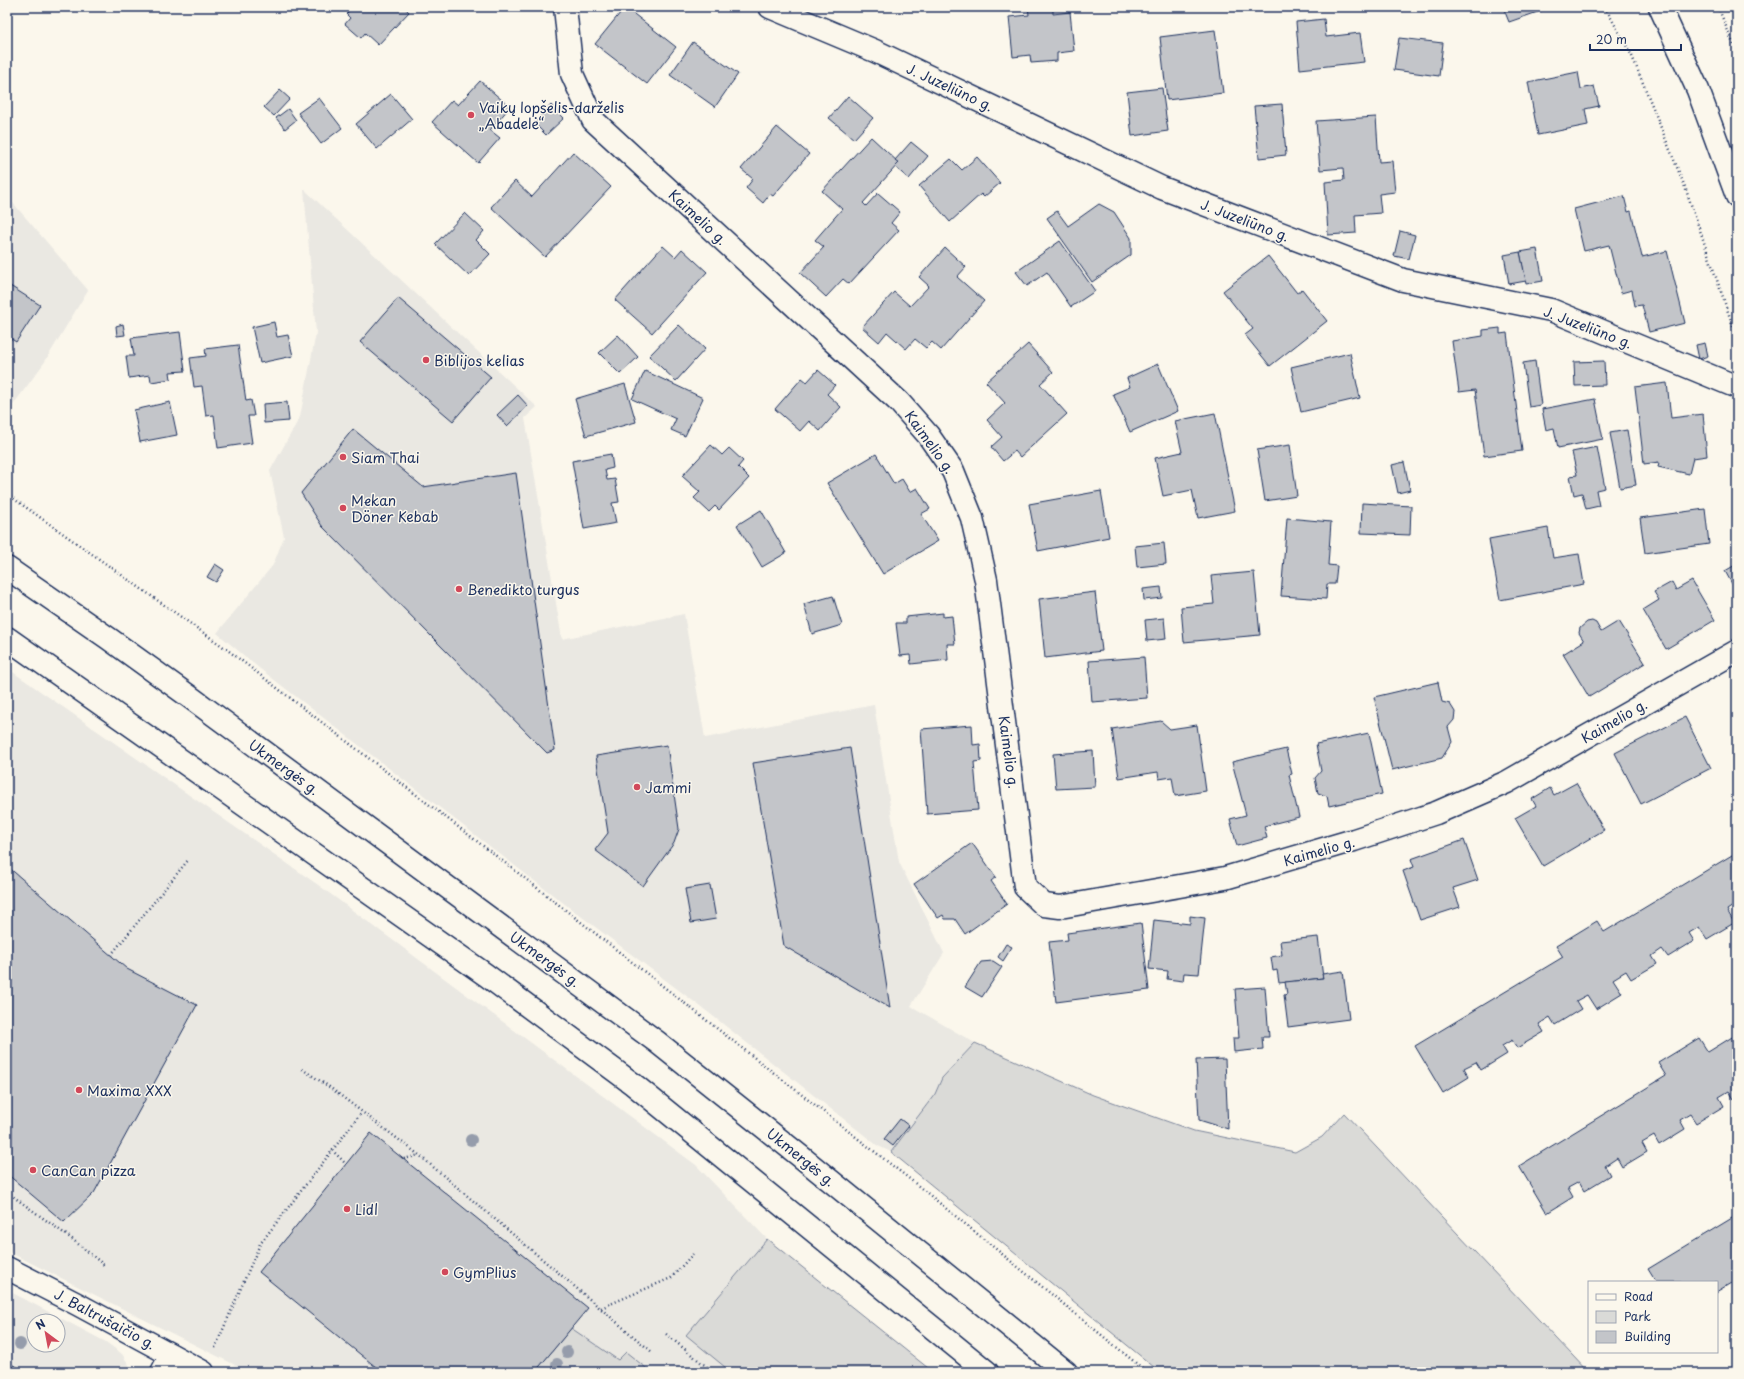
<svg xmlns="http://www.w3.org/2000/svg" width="1744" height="1379" font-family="'Playpen Sans',sans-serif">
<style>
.built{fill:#eae8e2;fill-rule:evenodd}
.green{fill:#dadad7;stroke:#7a849a}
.building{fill:#c3c5c9;stroke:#1b2f5e}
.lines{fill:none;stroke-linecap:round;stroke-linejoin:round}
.street-casing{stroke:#1b2f5e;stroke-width:25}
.secondary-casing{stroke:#1b2f5e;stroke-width:25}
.highway-casing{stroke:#1b2f5e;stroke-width:25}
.path{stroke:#1b2f5e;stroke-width:2.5;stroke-dasharray:1 3;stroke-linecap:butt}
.street{stroke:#fbf7ec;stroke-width:22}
.secondary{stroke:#fbf7ec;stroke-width:22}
.highway{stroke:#fbf7ec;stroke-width:22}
.tree{fill:#959cab}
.poi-dot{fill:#d1495b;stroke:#fbf7ec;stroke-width:1.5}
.labels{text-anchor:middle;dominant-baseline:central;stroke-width:3;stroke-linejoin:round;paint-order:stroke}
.street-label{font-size:14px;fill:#1b2f5e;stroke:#fbf7ec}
.poi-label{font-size:14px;fill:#1b2f5e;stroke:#fbf7ec;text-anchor:start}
</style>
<rect width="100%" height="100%" fill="#fbf7ec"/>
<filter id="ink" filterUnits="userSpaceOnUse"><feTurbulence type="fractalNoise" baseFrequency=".025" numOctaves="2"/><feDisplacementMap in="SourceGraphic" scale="8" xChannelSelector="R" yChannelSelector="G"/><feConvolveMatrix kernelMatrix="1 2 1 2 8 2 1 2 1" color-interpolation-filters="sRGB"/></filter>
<g filter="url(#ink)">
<g class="built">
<polygon points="304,189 537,407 525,418 562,639 684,614 705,738 874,705 899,862 944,953 911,1006 975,1043 942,1078 935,1094 891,1152 878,1146 709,1013 545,889 259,668 217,633 273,565 284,537 270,471 300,417 316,333"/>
<polygon points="7,196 88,290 44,363 7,413"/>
<polygon points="7,668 321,887 696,1165 767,1239 933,1372 249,1372 7,1251"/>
<path d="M 7,1290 L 106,1342 L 122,1354 L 129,1365 L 131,1372 L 7,1372 ZM 34,1321 L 58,1321 L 58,1345 L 34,1345 Z"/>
</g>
<g class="green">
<polygon points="975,1043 1093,1095 1194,1131 1295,1152 1322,1137 1344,1113 1588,1372 1160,1372 891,1152 935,1094 942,1078"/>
<polygon points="767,1239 933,1372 731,1372 686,1335"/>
<polygon points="571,1328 618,1360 626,1352 651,1372 535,1372"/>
</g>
<g class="building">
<polygon points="353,7 404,7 409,12 378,45 365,33 361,38 345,24 350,18 346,14"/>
<polygon points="625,7 676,47 647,84 595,44"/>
<polygon points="1028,7 1053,7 1053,14 1070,12 1074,51 1057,53 1057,61 1031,63 1030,55 1013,57 1009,17 1029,15"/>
<polygon points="1503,7 1552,7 1509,22"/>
<polygon points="1324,19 1326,37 1360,33 1364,62 1300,69 1296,22"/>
<polygon points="1215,30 1223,93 1167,100 1160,37"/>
<polygon points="1399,38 1443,43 1439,76 1394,70"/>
<polygon points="693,42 738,74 715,107 670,75"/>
<polygon points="1578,72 1581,89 1594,86 1599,106 1585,109 1588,125 1538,135 1528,82"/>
<polygon points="480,81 510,107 490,130 500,138 478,163 432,122 452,100 458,105"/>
<polygon points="1162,88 1168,131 1132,136 1127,92"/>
<polygon points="280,90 290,99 274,116 264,107"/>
<polygon points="391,94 412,119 377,149 356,124"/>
<polygon points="848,96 873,118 854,139 829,118"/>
<polygon points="319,98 342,128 321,144 298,113"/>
<polygon points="1282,104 1286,155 1259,158 1254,106"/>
<polygon points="551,105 564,118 546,135 534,123"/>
<polygon points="288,109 296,120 285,129 276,118"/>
<polygon points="1376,117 1379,162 1392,161 1395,192 1379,194 1381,213 1355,215 1356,233 1328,235 1325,182 1344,180 1343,168 1320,170 1316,121"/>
<polygon points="777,127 809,154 773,196 770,194 763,203 746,188 753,179 741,169"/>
<polygon points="871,137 899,163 863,203 866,206 878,193 900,212 891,223 899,230 849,284 843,279 826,297 800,273 824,247 815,240 842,209 822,191"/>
<polygon points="911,142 928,156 909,179 895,167 899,163 895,160"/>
<polygon points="573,152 611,187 545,257 491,207 515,181 532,197"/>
<polygon points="977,157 1000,183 984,197 981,194 950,222 919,186 951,159 962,170"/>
<polygon points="1624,196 1628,212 1631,211 1642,257 1667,251 1685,323 1649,332 1642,305 1635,306 1632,290 1621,293 1609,245 1584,251 1574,209"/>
<polygon points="1099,204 1114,212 1131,238 1131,255 1092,282 1047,218 1057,211 1068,226"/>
<polygon points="465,213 484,231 476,240 490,254 469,276 435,244"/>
<polygon points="1400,231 1415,235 1409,259 1394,256"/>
<polygon points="1060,241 1095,291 1071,307 1047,272 1027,286 1016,272"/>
<polygon points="663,246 675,257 682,249 707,272 652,333 615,300"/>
<polygon points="945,248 966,267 957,277 984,301 941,350 932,342 926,348 915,339 906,349 887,332 879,342 862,327 894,292 910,306 929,286 919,277"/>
<polygon points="1537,249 1543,281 1526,284 1520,252"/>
<polygon points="1520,252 1526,281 1509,284 1504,255"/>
<polygon points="1268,256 1297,293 1302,289 1327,321 1270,366 1245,335 1253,329 1223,291"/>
<polygon points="7,284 40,305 16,342 7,336"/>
<polygon points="398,298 491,377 453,421 360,342"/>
<polygon points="274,322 277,337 288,335 293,356 260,363 252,327"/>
<polygon points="123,324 125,335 117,336 116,326"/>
<polygon points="679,325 705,349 676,381 649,356"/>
<polygon points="1500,328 1500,334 1507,333 1522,451 1484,456 1475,390 1459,392 1452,341 1483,336 1483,330"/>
<polygon points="180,332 185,371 170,372 171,379 151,382 150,375 129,378 126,356 134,356 131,338"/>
<polygon points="618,335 638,357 620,374 599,353"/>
<polygon points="1705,343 1708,356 1699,359 1696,345"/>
<polygon points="1028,344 1053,372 1040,384 1067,414 1020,457 1015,451 1003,461 991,447 1002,437 987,420 1005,403 986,382"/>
<polygon points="238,345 246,401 251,400 254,416 248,416 252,443 218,448 214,415 206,416 202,386 194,387 190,358 206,356 205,349"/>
<polygon points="1350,353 1360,398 1301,412 1291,367"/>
<polygon points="1535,361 1541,405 1529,407 1523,363"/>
<polygon points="1604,361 1605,385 1575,386 1574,362"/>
<polygon points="1158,364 1178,411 1130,432 1113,394 1130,387 1127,378"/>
<polygon points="818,370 835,385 827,394 841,407 820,431 809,421 800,431 775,409 802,378 807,382"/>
<polygon points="645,371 703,398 685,436 671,430 676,419 632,399"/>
<polygon points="1667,383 1671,418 1703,414 1707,456 1693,458 1689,474 1658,467 1659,462 1644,464 1635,387"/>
<polygon points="625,384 636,422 586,436 575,399"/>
<polygon points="518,395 528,406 507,426 497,415"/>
<polygon points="1595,399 1603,439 1558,448 1554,428 1546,430 1542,409"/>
<polygon points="170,402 177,435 140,442 134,410"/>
<polygon points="287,402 289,421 264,423 263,404"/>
<polygon points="1215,413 1235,511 1198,518 1192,490 1163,496 1155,458 1182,452 1175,421"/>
<polygon points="353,429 423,487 516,473 555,750 547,753 322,526 301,493"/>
<polygon points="1627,430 1636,485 1620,488 1610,433"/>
<polygon points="711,445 722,455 729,448 743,461 738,467 749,478 719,510 715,506 709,512 694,498 700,492 682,476"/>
<polygon points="1290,445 1297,496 1265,501 1257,450"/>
<polygon points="1597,447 1605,488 1596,490 1599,506 1586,509 1582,493 1574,495 1570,476 1577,475 1572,452"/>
<polygon points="611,454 613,468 605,470 607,480 615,479 619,502 612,503 616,523 584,529 572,461"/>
<polygon points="876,454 894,484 902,479 910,492 917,488 930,509 921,514 938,541 883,574 827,483"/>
<polygon points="1404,462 1410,490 1398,493 1392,465"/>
<polygon points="1101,491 1109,537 1038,551 1029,504"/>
<polygon points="1362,503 1411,506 1410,535 1361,533"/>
<polygon points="1705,509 1709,544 1645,553 1640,518"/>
<polygon points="761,510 786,553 762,567 737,525"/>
<polygon points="1287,518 1331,522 1328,565 1337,566 1335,584 1327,584 1326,599 1281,596"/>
<polygon points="1548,528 1553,558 1579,554 1584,584 1500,600 1489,539"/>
<polygon points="1164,543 1166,564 1137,567 1135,546"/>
<polygon points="215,564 224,570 216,582 207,577"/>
<polygon points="1737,564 1737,593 1725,571"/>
<polygon points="1254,572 1260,635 1184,642 1181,607 1214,604 1211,576"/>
<polygon points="1692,581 1715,620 1666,649 1643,610 1659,600 1654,592 1672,582 1676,590"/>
<polygon points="1161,587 1162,598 1144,600 1143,589"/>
<polygon points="1095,592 1102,651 1045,658 1039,599"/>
<polygon points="833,596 842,625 812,634 804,604"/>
<polygon points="943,613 943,617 952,616 955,644 947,644 948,660 911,664 910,655 900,656 896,623 906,623 906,617"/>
<polygon points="1164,618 1166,639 1147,641 1145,620"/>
<polygon points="1592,621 1596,623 1601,632 1619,621 1645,663 1589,697 1563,654 1584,641 1579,633 1580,628 1587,622"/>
<polygon points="1144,657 1147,698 1092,702 1089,661"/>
<polygon points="1438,682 1442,702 1450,704 1455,712 1454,720 1448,727 1452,742 1442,758 1392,770 1374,697"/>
<polygon points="1685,717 1711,768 1641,804 1615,753"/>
<polygon points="1161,721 1170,729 1197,725 1206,791 1175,796 1172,777 1159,779 1158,772 1119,778 1112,729"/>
<polygon points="972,725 973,745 980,744 981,761 974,762 978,810 927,814 921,729"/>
<polygon points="1369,733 1382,794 1329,806 1327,796 1318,793 1315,778 1321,771 1316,744"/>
<polygon points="667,745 679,829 674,843 643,886 595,850 608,833 596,756"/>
<polygon points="850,748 890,1008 784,946 753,763"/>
<polygon points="1286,749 1292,774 1289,775 1299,817 1264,826 1267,838 1237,846 1230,819 1246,815 1232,762"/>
<polygon points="1093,751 1095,787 1056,789 1053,754"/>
<polygon points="1576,783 1604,830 1543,866 1515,818 1536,806 1532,799 1550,788 1554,795"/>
<polygon points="1464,840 1478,880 1453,888 1460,907 1420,920 1403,871 1414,867 1411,859"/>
<polygon points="972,843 996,877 991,881 1007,904 965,934 955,919 945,919 943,915 938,918 914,884"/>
<polygon points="1737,852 1737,905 1736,904 1727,910 1734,923 1707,939 1699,927 1689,933 1694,941 1668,957 1662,949 1652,956 1657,964 1631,979 1626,971 1613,979 1622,993 1596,1009 1587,995 1576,1001 1581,1009 1555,1025 1550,1017 1539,1024 1544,1032 1517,1048 1512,1040 1502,1046 1507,1054 1481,1070 1476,1062 1464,1068 1469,1077 1443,1093 1415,1046 1563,957 1556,946 1597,921 1604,932"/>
<polygon points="7,866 127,969 197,1005 94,1193 64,1222 7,1174"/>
<polygon points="710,885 716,919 691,923 685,889"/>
<polygon points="1190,916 1205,918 1199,974 1184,973 1183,981 1167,979 1168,971 1149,969 1154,920 1190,924"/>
<polygon points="1141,923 1149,990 1056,1002 1049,942 1068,940 1067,933"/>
<polygon points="1318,937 1323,978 1279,983 1277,970 1273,971 1271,957 1282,955 1280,941"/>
<polygon points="1006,944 1012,947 1003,961 998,957"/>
<polygon points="993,961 1002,967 982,997 965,987 981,962"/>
<polygon points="1343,971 1349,1019 1288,1027 1284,995 1287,994 1285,982 1323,978 1322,974"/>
<polygon points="1265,987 1269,1037 1262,1037 1263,1049 1234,1052 1233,1038 1239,1038 1235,989"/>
<polygon points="1737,1034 1737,1098 1734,1099 1729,1091 1719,1097 1724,1106 1696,1123 1690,1114 1680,1120 1685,1129 1659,1145 1654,1136 1642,1143 1647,1152 1622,1167 1617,1158 1605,1166 1610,1175 1584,1191 1579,1182 1568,1188 1573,1197 1547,1213 1519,1166 1666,1076 1658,1063 1699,1038 1708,1052"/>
<polygon points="1225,1059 1228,1129 1199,1120 1196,1060"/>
<polygon points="900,1119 909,1126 893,1146 884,1139"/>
<polygon points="371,1133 588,1308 535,1372 382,1372 259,1272"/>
<polygon points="1737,1215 1737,1281 1717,1293 1717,1282 1656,1282 1648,1269"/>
<polygon points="7,1362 27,1372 7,1372"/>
</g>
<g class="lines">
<g class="street-casing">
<g id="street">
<polyline points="565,7 572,74 593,120 899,402 928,435 953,471 972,518 986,580 1025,887 1044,905 1060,907 1225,878 1354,840 1436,813 1507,782 1737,651"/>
<polyline points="770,7 875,51 1162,188 1403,280 1551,310 1737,387"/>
<polyline points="7,1268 77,1304 203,1372"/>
<polyline points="162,1372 171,1355"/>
</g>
</g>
<g class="secondary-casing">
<polyline id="secondary" points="1660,7 1698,90 1737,196"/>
</g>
<g class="highway-casing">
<g id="highway">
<polyline points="7,568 108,638 190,697 657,1042 800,1156 1066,1372"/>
<polyline points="7,638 486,975 633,1084 987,1372"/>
</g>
</g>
<g class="path">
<polyline points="1605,7 1632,56 1685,187 1737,338"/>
<polyline points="1718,7 1737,53"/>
<polyline points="7,494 225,648 504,862 916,1184 1147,1372"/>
<polyline points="111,955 189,859"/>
<polyline points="302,1069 328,1086 419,1155 652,1352"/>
<polyline points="332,1150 346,1164"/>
<polyline points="404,1159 419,1155"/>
<polyline points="7,1192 72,1239 104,1265"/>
<polyline points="601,1308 671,1278 693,1254"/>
<polyline points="666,1334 713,1372"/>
<polyline points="215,1348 260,1244 362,1112"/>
</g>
<use href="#street" class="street"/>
<use href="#secondary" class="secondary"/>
<use href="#highway" class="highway"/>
</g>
<g class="tree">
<circle cx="471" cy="1140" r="6"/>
<circle cx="20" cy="1344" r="6"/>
<circle cx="567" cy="1352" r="6"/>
<circle cx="557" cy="1364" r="6"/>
</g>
</g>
<g class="poi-dot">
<circle cx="471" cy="115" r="4"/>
<circle cx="426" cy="360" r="4"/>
<circle cx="343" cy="457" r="4"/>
<circle cx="343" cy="508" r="4"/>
<circle cx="459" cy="589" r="4"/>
<circle cx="637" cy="787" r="4"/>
<circle cx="79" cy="1090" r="4"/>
<circle cx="33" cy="1170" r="4"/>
<circle cx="347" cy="1209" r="4"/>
<circle cx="445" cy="1272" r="4"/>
</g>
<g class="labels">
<g class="street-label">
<text transform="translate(950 87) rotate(25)">J. Juzeliūno g.</text>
<text transform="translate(698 217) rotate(43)">Kaimelio g.</text>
<text transform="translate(1245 220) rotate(21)">J. Juzeliūno g.</text>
<text transform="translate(1588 327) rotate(21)">J. Juzeliūno g.</text>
<text transform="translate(930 442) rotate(54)">Kaimelio g.</text>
<text transform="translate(1614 721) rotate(-30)">Kaimelio g.</text>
<text transform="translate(1009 752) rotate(82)">Kaimelio g.</text>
<text transform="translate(284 767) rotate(36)">Ukmergės g.</text>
<text transform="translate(1319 851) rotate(-16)">Kaimelio g.</text>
<text transform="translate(545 959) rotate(36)">Ukmergės g.</text>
<text transform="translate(801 1157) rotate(39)">Ukmergės g.</text>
<text transform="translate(105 1319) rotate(28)">J. Baltrušaičio g.</text>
</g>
<g class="poi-label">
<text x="479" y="107">Vaikų lopšelis-darželis<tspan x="479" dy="16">„Abadelė“</tspan></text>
<text x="434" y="360">Biblijos kelias</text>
<text x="351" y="457">Siam Thai</text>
<text x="351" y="500">Mekan<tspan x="351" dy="16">Döner Kebab</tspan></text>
<text x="467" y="589">Benedikto turgus</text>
<text x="645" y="787">Jammi</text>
<text x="87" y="1090">Maxima XXX</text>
<text x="41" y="1170">CanCan pizza</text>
<text x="355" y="1209">Lidl</text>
<text x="453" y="1272">GymPlius</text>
</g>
</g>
<rect width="1744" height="1379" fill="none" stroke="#fbf7ec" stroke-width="24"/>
<rect x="12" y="12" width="1720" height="1355" fill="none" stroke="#1b2f5e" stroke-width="1.5" filter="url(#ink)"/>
<rect x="1588" y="1281" width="130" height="72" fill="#fbf7ec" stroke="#a1a7b3"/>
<rect x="1596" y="1294" width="20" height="6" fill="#fbf7ec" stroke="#a1a7b3"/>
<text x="1624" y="1301" font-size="12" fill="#1b2f5e">Road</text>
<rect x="1596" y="1311" width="20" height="12" fill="#dadad7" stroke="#a1a7b3"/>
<text x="1624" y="1321" font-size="12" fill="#1b2f5e">Park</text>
<rect x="1596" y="1331" width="20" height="12" fill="#c3c5c9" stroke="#a1a7b3"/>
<text x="1624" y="1341" font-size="12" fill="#1b2f5e">Building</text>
<g transform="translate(46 1333) rotate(328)"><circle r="19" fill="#fbf7ec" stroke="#a1a7b3"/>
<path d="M0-3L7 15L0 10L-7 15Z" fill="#d1495b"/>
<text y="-6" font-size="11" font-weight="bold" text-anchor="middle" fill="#1b2f5e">N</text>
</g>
<path d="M1590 44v6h91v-6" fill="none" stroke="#1b2f5e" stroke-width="2"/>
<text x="1596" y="44" font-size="12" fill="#1b2f5e" stroke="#fbf7ec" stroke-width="3" paint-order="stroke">20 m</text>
</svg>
